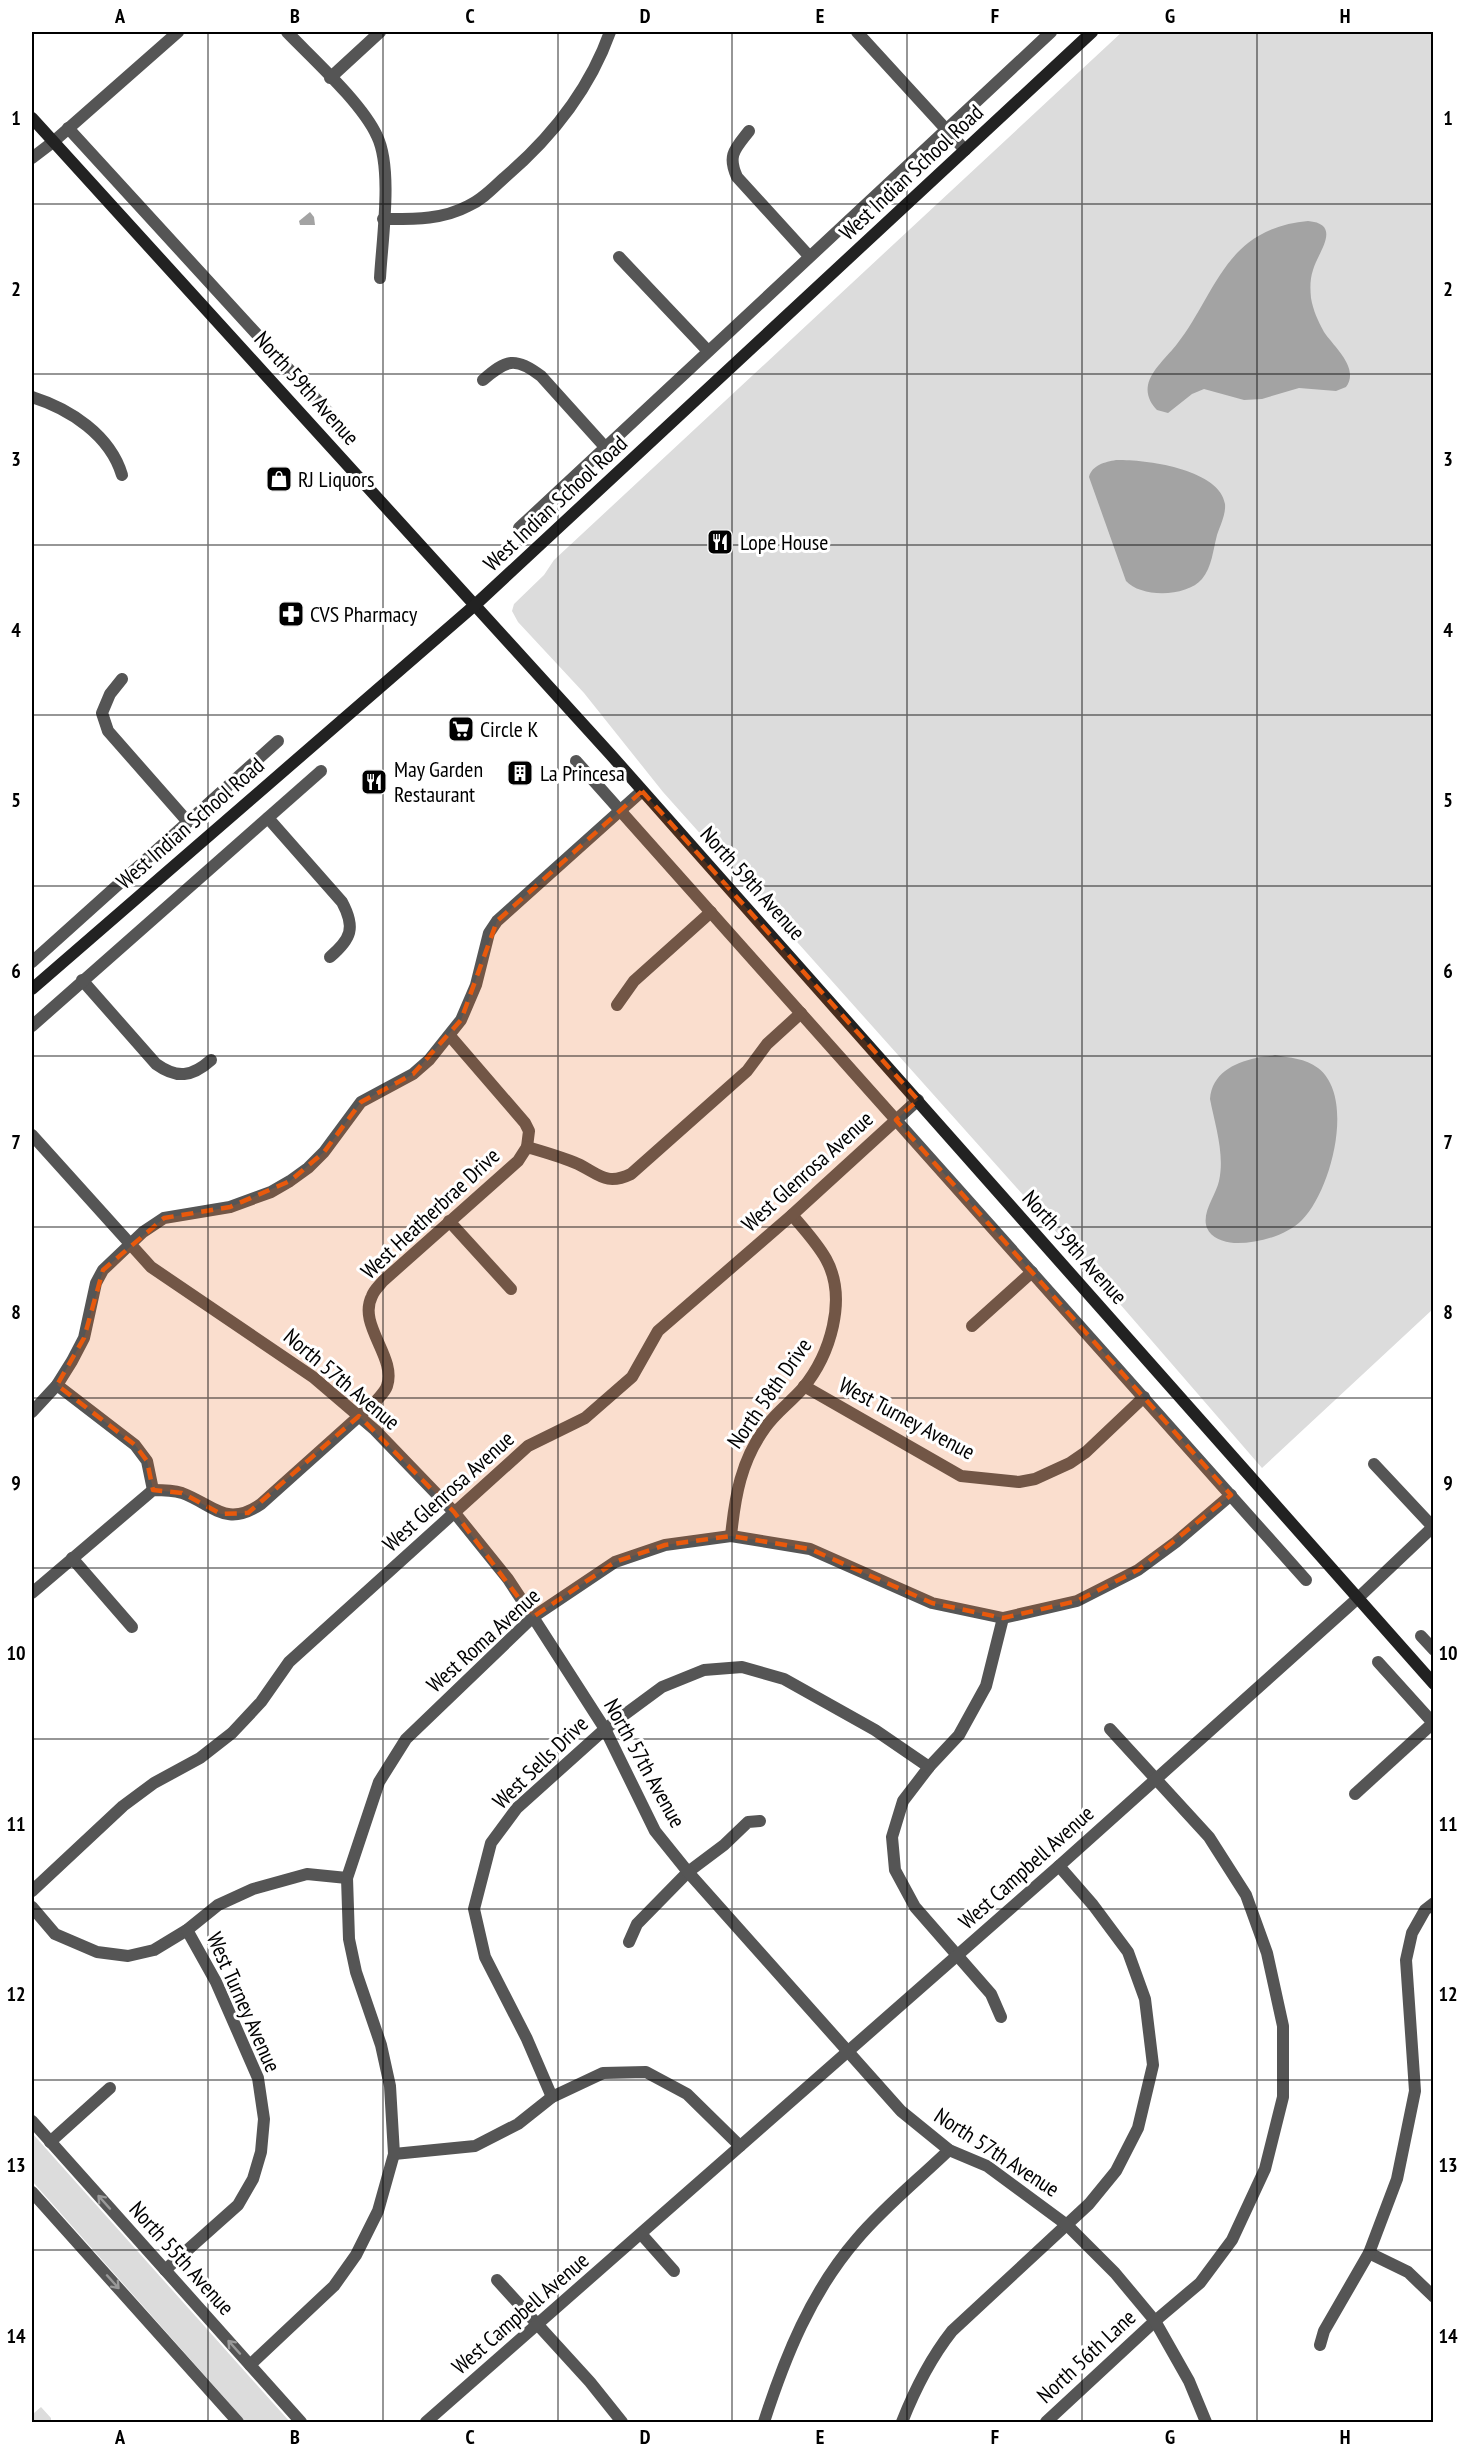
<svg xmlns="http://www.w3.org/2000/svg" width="1465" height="2454" font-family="'PT Sans Narrow',sans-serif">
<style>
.green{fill:#dcdcdc}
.water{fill:#a3a3a3}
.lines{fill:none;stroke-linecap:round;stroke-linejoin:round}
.minor{stroke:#555;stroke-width:12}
.tertiary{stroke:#555;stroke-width:12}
.secondary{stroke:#222;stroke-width:12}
.oneway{stroke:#999}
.marked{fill:#e8590c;fill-opacity:0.2;stroke:#e8590c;stroke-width:4.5;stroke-dasharray:12 8;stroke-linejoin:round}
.grid{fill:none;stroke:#000;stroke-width:1.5;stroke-opacity:0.55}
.labels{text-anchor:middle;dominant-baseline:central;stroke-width:6;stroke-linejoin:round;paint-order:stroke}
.street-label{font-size:22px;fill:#000;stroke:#fff}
.poi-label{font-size:22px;fill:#000;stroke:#fff;text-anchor:start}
.neatline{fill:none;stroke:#000;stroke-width:2}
.grid-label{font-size:20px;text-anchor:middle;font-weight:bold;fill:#000}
</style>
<rect width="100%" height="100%" fill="#fff"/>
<g class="green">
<polygon points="1122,32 1433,32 1433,1309 1262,1468 1100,1281 663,792 584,693 518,622 512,611 514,604 544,575 554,560"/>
<polygon points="32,2133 290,2422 246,2422 32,2181"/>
<polygon points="41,2407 51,2418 51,2422 32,2422 32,2411 34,2413"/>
</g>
<g class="water">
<polygon points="310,212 314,217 315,225 300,225 299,221"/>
<path d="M 1308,221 C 1343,224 1318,252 1313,270 C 1310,279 1310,288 1311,298 C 1313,310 1318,321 1324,332 C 1334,347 1360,368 1346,387 L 1336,391 L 1299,388 L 1262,399 L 1244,400 L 1204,389 L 1192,394 L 1168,413 L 1157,410 C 1151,404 1146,395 1148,385 C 1151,370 1168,356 1177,344 C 1202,313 1217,267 1248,243 C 1266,229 1286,223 1308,221 Z"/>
<path d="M 1116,460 C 1144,459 1220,469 1225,504 C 1226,514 1220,526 1217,535 C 1213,550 1212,567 1202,579 C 1187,597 1141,598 1126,581 L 1089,477 C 1092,465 1105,462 1116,460 Z"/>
<path d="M 1275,1055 C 1290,1058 1305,1058 1318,1068 C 1356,1097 1331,1191 1302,1220 C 1286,1236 1256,1244 1234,1243 C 1224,1242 1211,1238 1207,1228 C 1201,1213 1216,1195 1219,1181 C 1225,1154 1215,1125 1210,1099 C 1212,1074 1233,1063 1256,1058 C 1262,1056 1269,1057 1275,1055 Z"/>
</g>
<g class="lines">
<g class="minor">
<path d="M 287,32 C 313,59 362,103 377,136 C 393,169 382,240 380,278"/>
<polyline points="857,32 965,150"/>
<polyline points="330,78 380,32"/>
<polyline points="68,128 328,412"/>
<path d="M 749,131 C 735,149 727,155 737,177 L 809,256"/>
<polyline points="32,158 53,142 178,32"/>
<path d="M 383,219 C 412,219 442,220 468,206 C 482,200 493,188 504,178 C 551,138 589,91 610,32"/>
<polyline points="619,257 708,351"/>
<path d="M 483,380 C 506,360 515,356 541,376 L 605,447"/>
<path d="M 32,397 C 70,409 110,435 122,475"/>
<polyline points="519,528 1051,32"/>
<polyline points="122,679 110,694 102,713 108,731 188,822"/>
<polyline points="576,761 1306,1580"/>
<path d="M 268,818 L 342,902 C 356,928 351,939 330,957"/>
<polyline points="32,962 278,741"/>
<path d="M 82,980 L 156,1064 C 177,1079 192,1077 211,1060"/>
<polyline points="617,1005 634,981 711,912"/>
<polyline points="32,1026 321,771"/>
<polyline points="450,1036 525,1123 529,1131 527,1147"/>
<polyline points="449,1221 511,1289"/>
<polyline points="972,1326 1032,1272"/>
<polyline points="57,1385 135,1445 147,1461 153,1490"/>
<polyline points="804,1386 961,1476 1019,1482 1035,1479 1070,1463 1086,1452 1144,1397"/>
<polyline points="32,1412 57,1385 72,1361 84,1338 96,1283 103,1270 143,1232 164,1218 230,1207 271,1192 290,1181 308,1168 324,1152 361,1102 413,1074 429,1060 461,1020 476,985 489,933 497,921 642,791"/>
<polyline points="1374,1464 1433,1527"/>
<path d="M 731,1536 C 735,1496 741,1461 765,1428 C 775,1413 791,1402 803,1388 C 830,1355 848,1299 826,1259 C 817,1243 804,1229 792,1215"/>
<polyline points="72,1558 132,1627"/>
<path d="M 32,1593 L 153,1490 C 163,1490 172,1490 182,1493 C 214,1505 226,1528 261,1504 L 376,1401 C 380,1396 385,1392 387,1386 C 397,1357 357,1325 372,1296 C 374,1290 380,1285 383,1281 L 518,1161 L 527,1147 C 544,1152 562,1157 578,1164 C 599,1174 606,1186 631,1174 L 747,1071 L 767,1044 L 801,1013"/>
<polyline points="1421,1636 1434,1650"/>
<polyline points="1378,1662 1434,1724"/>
<polyline points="1355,1794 1433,1723"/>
<polyline points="32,1891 123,1806 154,1783 200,1758 232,1733 261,1702 289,1662 528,1446 585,1418 632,1377 658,1331 792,1215 918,1100"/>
<polyline points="32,1907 55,1934 97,1952 128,1956 154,1950 187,1930 218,1905 253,1889 307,1874 347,1878"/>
<polyline points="629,1942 637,1924 688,1872 724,1845 748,1822 760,1821"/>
<polyline points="1001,2017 991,1994 915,1907 895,1870 892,1837 903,1801 929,1767 959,1735 986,1686 1003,1618"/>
<polyline points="552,2097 527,2039 485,1957 474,1909 491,1843 517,1808 605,1729 662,1687 704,1670 742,1667 784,1679 875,1730 929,1767"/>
<polyline points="50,2142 110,2088"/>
<polyline points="394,2154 475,2146 518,2124 552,2097 603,2073 646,2072 687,2094 740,2146"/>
<polyline points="642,2235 674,2271"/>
<polyline points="1369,2253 1408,2272 1434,2297"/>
<polyline points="165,2270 238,2205 253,2179 261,2152 264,2119 258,2078 216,1982 187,1930"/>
<polyline points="497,2280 590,2382 622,2422"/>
<polyline points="1320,2345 1324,2331 1369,2253 1397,2179 1415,2091 1406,1960 1412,1933 1425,1910 1434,1903"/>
<polyline points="250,2365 334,2286 356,2255 378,2211 394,2154 390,2086 381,2045 356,1972 349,1939 347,1878 379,1782 406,1739 533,1617 615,1562 665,1545 731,1536 810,1549 932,1603 1003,1618 1077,1601 1138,1570 1176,1542 1231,1495"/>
<path d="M 764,2422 C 785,2357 811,2292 857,2239 C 884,2207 919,2179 949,2150"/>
<path d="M 902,2422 C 915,2389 930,2359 952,2331 L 1089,2204 L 1116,2171 L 1138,2128 L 1153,2065 L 1145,1999 L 1128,1952 L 1093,1905 L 1059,1866"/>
<polyline points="1046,2422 1155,2321 1200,2283 1232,2240 1265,2169 1283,2097 1283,2026 1267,1953 1246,1895 1209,1837 1110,1729"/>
</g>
<g class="tertiary">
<polyline points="32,1135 151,1267 313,1377 375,1430 454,1512 508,1579 533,1617 605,1729 655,1831 688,1872 901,2111 949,2150 987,2166 1067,2225 1115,2273 1155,2321 1189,2381 1206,2422"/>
<polyline points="32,2121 301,2422"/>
<polyline points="32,2192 238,2422"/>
<polyline points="426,2422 1059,1866 1358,1598 1434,1526"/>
</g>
<g class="secondary">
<polyline points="32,118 611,755 1434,1684"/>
<polyline points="32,989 475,605 1092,32"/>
</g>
</g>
<defs><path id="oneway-shaft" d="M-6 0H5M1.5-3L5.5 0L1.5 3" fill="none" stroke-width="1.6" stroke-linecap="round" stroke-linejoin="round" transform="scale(1.5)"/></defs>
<g class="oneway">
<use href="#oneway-shaft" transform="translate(104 2202) rotate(-132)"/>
<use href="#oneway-shaft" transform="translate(113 2282) rotate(48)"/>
<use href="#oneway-shaft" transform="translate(234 2347) rotate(-132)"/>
</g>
<path class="marked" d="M 642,791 L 918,1100 L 896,1120 L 1231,1495 L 1138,1570 L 1077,1601 L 1003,1618 L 932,1603 L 810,1549 L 731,1536 L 665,1545 L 615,1562 L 533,1617 L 454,1512 L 359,1416 L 248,1513 L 221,1514 L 182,1493 L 153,1490 L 147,1461 L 135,1445 L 57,1385 L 84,1338 L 103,1270 L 164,1218 L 230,1207 L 290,1181 L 324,1152 L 361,1102 L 413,1074 L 461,1020 L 497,921 Z"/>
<path class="grid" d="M 208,32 L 208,2422M 383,32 L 383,2422M 558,32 L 558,2422M 732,32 L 732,2422M 907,32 L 907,2422M 1082,32 L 1082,2422M 1257,32 L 1257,2422M 32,204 L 1434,204M 32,374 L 1434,374M 32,545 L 1434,545M 32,715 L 1434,715M 32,886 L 1434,886M 32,1056 L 1434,1056M 32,1227 L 1434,1227M 32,1398 L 1434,1398M 32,1568 L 1434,1568M 32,1739 L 1434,1739M 32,1909 L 1434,1909M 32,2080 L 1434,2080M 32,2250 L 1434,2250"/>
<defs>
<g id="shop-square" transform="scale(1.35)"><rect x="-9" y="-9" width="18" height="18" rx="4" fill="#000" stroke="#fff"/><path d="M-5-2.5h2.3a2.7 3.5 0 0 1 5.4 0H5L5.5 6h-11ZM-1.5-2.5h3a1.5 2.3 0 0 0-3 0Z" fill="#fff"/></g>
<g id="restaurant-square" transform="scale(1.35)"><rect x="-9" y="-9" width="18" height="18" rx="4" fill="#000" stroke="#fff"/><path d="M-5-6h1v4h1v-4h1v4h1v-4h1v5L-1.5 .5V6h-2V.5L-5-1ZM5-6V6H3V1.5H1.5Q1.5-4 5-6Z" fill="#fff"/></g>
<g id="pharmacy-square" transform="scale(1.35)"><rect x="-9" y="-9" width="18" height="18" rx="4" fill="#000" stroke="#fff"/><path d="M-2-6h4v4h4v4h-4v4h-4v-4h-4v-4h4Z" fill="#fff"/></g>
<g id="supermarket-square" transform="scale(1.35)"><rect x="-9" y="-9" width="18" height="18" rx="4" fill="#000" stroke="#fff"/><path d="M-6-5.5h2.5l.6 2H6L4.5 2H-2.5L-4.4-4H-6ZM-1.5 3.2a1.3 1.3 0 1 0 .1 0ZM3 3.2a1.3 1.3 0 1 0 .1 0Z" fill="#fff"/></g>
<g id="building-square" transform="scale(1.35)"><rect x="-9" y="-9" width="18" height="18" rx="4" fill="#000" stroke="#fff"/><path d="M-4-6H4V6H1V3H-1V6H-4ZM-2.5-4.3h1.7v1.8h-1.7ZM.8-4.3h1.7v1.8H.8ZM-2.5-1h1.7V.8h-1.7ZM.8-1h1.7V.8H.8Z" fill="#fff"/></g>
</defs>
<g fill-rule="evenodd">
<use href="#shop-square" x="279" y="479"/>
<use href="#restaurant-square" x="720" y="542"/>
<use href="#pharmacy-square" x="291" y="614"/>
<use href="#supermarket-square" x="461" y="729"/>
<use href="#building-square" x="520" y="773"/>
<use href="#restaurant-square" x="374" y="782"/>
</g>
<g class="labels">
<g class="street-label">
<text transform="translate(911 172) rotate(-43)">West Indian School Road</text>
<text transform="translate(307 388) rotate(48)">North 59th Avenue</text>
<text transform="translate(555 503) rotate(-43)">West Indian School Road</text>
<text transform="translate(190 823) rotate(-41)">West Indian School Road</text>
<text transform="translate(753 883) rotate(48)">North 59th Avenue</text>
<text transform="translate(807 1171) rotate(-42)">West Glenrosa Avenue</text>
<text transform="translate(430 1213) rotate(-43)">West Heatherbrae Drive</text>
<text transform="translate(1075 1247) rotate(48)">North 59th Avenue</text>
<text transform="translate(342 1379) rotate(40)">North 57th Avenue</text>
<text transform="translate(769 1393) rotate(-55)">North 58th Drive</text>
<text transform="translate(907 1418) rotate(28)">West Turney Avenue</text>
<text transform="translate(448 1491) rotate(-42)">West Glenrosa Avenue</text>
<text transform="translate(483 1640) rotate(-42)">West Roma Avenue</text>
<text transform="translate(540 1762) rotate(-44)">West Sells Drive</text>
<text transform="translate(645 1763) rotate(61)">North 57th Avenue</text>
<text transform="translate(1026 1867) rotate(-42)">West Campbell Avenue</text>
<text transform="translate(244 2002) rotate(66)">West Turney Avenue</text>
<text transform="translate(997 2152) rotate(33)">North 57th Avenue</text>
<text transform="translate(182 2258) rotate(48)">North 55th Avenue</text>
<text transform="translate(520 2313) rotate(-41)">West Campbell Avenue</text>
<text transform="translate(1086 2356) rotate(-43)">North 56th Lane</text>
</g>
<g class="poi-label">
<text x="298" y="479">RJ Liquors</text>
<text x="740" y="542">Lope House</text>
<text x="310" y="614">CVS Pharmacy</text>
<text x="480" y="729">Circle K</text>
<text x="394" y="769">May Garden<tspan x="394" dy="25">Restaurant</tspan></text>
<text x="540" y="773">La Princesa</text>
</g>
</g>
<rect width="1465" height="2454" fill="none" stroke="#ffffff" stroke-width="66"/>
<rect x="33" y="33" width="1399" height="2388" class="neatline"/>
<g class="grid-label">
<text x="120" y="23">A</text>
<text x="295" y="23">B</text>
<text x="470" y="23">C</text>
<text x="645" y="23">D</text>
<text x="820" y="23">E</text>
<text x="995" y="23">F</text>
<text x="1170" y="23">G</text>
<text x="1345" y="23">H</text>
<text x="16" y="125">1</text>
<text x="1448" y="125">1</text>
<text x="16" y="296">2</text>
<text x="1448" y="296">2</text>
<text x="16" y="466">3</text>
<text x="1448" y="466">3</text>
<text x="16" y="637">4</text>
<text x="1448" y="637">4</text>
<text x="16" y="807">5</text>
<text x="1448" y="807">5</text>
<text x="16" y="978">6</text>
<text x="1448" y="978">6</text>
<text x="16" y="1149">7</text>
<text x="1448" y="1149">7</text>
<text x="16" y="1319">8</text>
<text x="1448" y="1319">8</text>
<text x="16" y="1490">9</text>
<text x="1448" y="1490">9</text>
<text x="16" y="1660">10</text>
<text x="1448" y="1660">10</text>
<text x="16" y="1831">11</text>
<text x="1448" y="1831">11</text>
<text x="16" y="2001">12</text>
<text x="1448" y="2001">12</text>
<text x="16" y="2172">13</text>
<text x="1448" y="2172">13</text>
<text x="16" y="2343">14</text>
<text x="1448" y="2343">14</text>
<text x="120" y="2444">A</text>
<text x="295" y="2444">B</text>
<text x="470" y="2444">C</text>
<text x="645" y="2444">D</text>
<text x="820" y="2444">E</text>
<text x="995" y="2444">F</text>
<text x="1170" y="2444">G</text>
<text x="1345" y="2444">H</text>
</g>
</svg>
